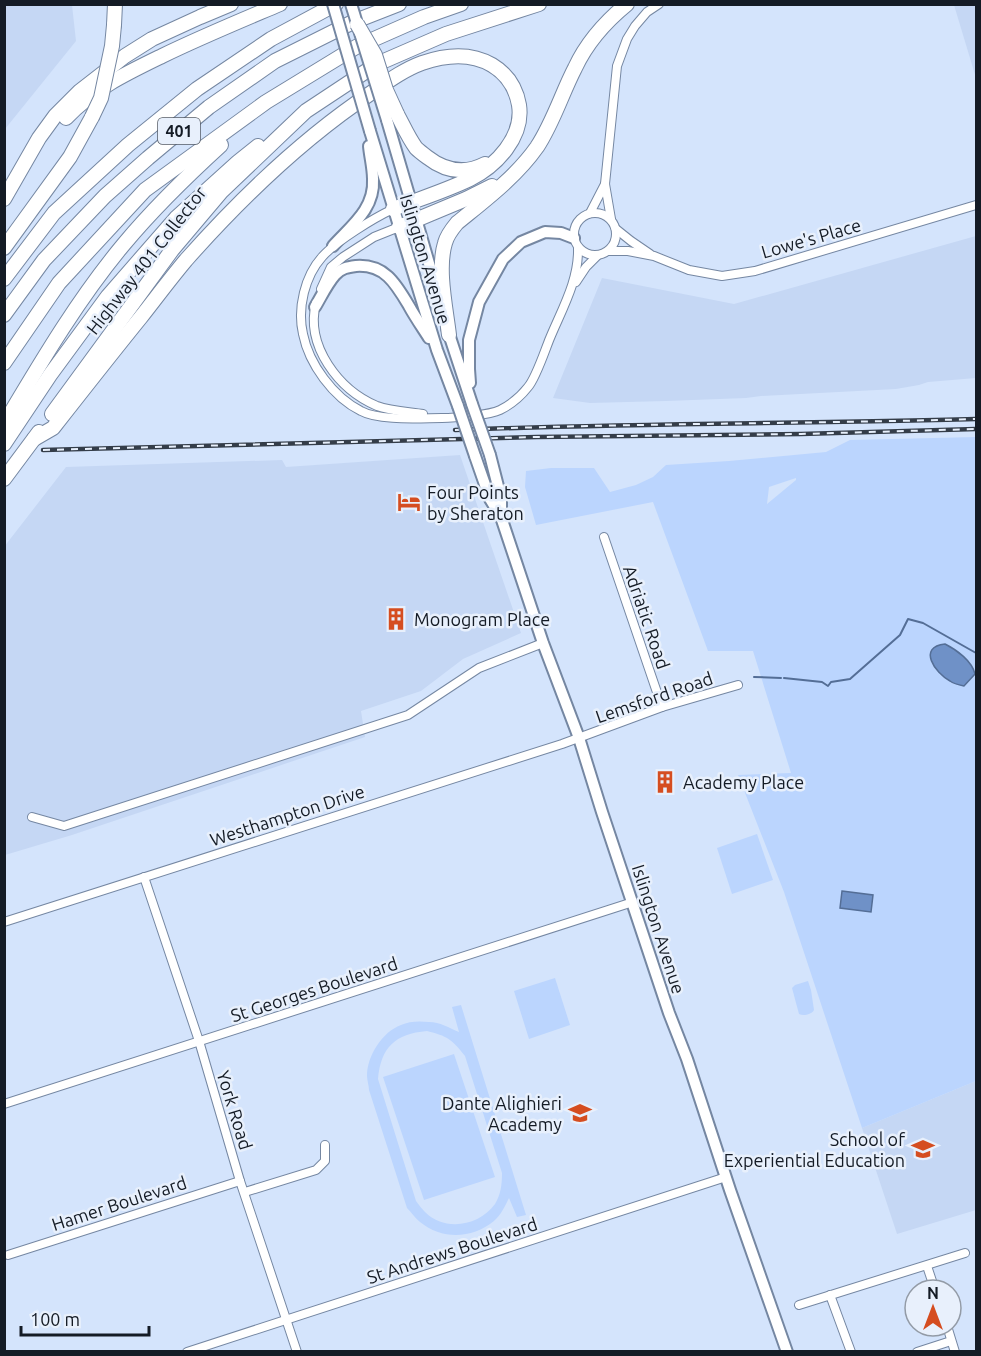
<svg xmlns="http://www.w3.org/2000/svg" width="981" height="1356" font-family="Ubuntu,sans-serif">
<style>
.built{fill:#c5d7f4}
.green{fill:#bbd5fe;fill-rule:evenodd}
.water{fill:#6f91c7;stroke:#546e96;stroke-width:1.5}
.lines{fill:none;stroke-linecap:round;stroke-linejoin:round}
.stream{stroke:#546e96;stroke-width:2}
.minor-casing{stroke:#7587a2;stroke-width:10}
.secondary-casing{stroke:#7587a2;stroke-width:14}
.motorway-casing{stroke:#7587a2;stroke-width:16}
.minor{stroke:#fff;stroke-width:8}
.secondary{stroke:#fff;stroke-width:10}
.motorway{stroke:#fff;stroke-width:14}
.rail-casing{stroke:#343d49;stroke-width:4.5}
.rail{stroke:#e8f0fc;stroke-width:2;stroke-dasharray:7;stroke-linecap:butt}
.secondary-bridge-casing{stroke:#7587a2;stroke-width:14;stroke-linecap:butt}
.motorway-bridge-casing{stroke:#7587a2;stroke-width:16;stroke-linecap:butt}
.secondary-bridge{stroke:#fff;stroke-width:10}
.motorway-bridge{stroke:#fff;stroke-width:14}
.labels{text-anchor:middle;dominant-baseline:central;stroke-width:5;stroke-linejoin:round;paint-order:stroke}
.shield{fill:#e8f0fc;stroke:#545b66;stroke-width:1.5}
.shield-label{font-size:16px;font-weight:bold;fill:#141b25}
.street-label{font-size:18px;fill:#141b25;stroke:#e8f0fc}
.poi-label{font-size:18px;fill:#141b25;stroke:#e8f0fc;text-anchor:start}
</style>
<rect width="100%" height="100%" fill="#d4e4fc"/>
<g class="built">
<polygon points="5,4 72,5 76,41 5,129"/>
<polygon points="954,5 976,5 976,78"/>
<polygon points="976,236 976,378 928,382 919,385 896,389 761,396 746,398 666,401 590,403 553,398 602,278 734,304"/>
<polygon points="460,455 521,633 463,659 421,691 361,711 365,737 72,835 5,855 4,547 66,467 282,460 286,467"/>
<polygon points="976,1081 976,1169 975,1170 976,1176 976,1210 897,1234 862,1128"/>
</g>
<g class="green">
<path d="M 976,437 L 976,1081 L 862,1128 L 784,892 L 738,775 L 791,773 L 753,651 L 708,651 L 653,502 L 536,525 L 525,487 L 526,471 L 551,468 L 594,468 L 610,492 L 636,485 L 653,477 L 666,465 L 729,461 L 826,452 L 850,440 ZM 796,478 L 796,480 L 767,504 L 769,487 Z"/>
<polygon points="757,834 773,880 732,894 717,848"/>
<polygon points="555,978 570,1025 529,1039 514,991"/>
<path d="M 808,981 L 811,990 L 814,1010 C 811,1015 803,1016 799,1014 L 792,988 L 795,985 Z"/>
<path d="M 461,1005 L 526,1215 L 517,1217 L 509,1198 C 505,1206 501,1215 494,1221 C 472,1239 442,1240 420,1222 C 415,1218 411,1212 407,1208 L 369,1090 C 369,1086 367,1080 367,1076 C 367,1056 382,1032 401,1025 C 409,1021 420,1021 429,1022 C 440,1022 449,1028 459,1032 L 452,1007 ZM 427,1031 C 447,1036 452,1039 465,1056 L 502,1173 C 502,1184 501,1194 495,1204 C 479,1226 445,1232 425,1212 C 422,1209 419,1205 416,1201 L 378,1079 C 381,1047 395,1034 427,1031 Z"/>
<polygon points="454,1054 495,1177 424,1200 383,1077"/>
</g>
<g class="water">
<path d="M 945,644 C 957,650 972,661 975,674 L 964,686 C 959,685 954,684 950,681 C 935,673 917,647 945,644 Z"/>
<polygon points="842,891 873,895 871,912 840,908"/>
</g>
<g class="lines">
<g class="stream">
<polyline points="754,677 781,678"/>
<polyline points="784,678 822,682 828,686 831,682 850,679 900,635 908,619 923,623 976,653"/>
</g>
<g class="minor-casing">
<g id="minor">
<path d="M 393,209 C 374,218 336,241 322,257 C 305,276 297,308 303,334 C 309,364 333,397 361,411 C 379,421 421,418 442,418 C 454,418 490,415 500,410 C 510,405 521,396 528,387 C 536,378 545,350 550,338 C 562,309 579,280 578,248"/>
<circle cx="595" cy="234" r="21"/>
<polyline points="590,213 605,184"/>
<polyline points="611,219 605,184 617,66 627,39 635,26 647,12 659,4"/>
<polyline points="616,229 631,241 650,254"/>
<polyline points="609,251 628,251 654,256 689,270 722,276 755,271 976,205"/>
<polyline points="576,282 586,267 597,256"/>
<polyline points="321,289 331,267 343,257 374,237 399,227"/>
<path d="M 316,303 C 305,346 339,390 377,406 C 390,411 410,412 423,414"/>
<polyline points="604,537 662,707"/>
<polyline points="32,817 64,826 408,715 479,668 543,643"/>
<polyline points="144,877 199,1041 240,1181 297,1352"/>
<polyline points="4,922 562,744 662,707 738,685"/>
<polyline points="4,1104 633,902"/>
<polyline points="245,1192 316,1170 325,1161 325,1145"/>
<polyline points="8,1255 240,1181"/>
<polyline points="927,1266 935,1290"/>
<polyline points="830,1295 851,1352"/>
<polyline points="799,1305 965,1253"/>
<polyline points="947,1326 955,1352"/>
<polyline points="187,1352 726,1177"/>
<polyline points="917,1352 951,1341"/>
</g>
</g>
<g class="secondary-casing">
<g id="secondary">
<polyline points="387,120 440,301"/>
<polyline points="370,131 437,350 458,406"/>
<path d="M 333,246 C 351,226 375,209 373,179 C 373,168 370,157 369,146"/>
<path d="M 315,307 C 321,297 327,284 335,275 C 341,268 348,267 356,266 C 385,264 396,284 409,306 C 415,317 422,327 429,338"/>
<polyline points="447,328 472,404"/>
<polyline points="470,383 469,369 469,340 479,302 503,259 521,242 545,232 561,233 574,238"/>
<polyline points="490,455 501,498 501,517"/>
<polyline points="475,456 490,499 501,517 543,643 579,738 602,812 669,1013 687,1059 730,1190 787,1352"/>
</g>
</g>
<g class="motorway-casing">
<g id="motorway">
<polyline points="114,25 115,4"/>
<path d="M 397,114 C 403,125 408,137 416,148 C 419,151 423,154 427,157 C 445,171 464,175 485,164"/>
<path d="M 66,118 C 93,89 127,73 162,56 C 201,37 240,21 280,4"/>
<polyline points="4,199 39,138 55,116 80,91 125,56 152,39 200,17 231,4"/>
<polyline points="399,227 466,199 492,186"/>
<polyline points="4,248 70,157 92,117"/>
<polyline points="4,279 54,213 128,145 197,89 271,39 336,4"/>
<polyline points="4,315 44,260 105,196 148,158 209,107 275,61 353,22 399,4"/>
<path d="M 449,335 C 446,309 437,269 445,243 C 447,235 452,229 457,223 C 485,200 516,177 537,147 C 553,123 562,93 575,68 C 587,42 605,22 627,4"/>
<polyline points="4,363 59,283 145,190 266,102 356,47 424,17 461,4"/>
<polyline points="52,414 172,250 221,192 306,111 377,64 446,34 539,4"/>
<path d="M 4,424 C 41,362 78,299 124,244 C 154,208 187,176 221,145"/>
<path d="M 34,439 L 53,428 C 82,391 111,354 141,317 C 156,298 170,279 186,260 C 241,198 302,139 371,93 C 387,82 403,70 422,63 C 445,55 470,52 492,65 C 507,74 516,88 519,105 C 524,137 496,166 470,179 C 445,191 419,199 393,209"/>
<polyline points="4,444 50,375 108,296 176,218 238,162 258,146"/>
<polyline points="4,479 39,432"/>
</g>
</g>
<use href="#minor" class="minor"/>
<use href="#secondary" class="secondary"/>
<use href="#motorway" class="motorway"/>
<g class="rail-casing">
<g id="rail">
<path d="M 455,430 C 629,423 803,424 976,419"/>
<polyline points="43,450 537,437 801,434 976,429"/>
</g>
</g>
<use href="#rail" class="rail"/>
<g class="secondary-bridge-casing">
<g id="secondary-bridge">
<polyline points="333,4 370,131"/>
<polyline points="351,4 387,120"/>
<polyline points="472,404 490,455"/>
<polyline points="458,406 475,456"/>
</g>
</g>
<g class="motorway-bridge-casing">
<g id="motorway-bridge">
<polyline points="357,24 375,55 386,90 397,114"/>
<polyline points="92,117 101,98 112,46 114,25"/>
</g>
</g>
<use href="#secondary-bridge" class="secondary-bridge"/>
<use href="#motorway-bridge" class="motorway-bridge"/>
</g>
<defs>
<g id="hotel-bare" transform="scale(1.8)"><path d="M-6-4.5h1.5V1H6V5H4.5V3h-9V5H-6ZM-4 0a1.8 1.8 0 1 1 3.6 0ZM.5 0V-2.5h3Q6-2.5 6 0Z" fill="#d54d20" stroke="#e8f0fc" stroke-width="2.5" paint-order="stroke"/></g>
<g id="building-bare" transform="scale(1.8)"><path d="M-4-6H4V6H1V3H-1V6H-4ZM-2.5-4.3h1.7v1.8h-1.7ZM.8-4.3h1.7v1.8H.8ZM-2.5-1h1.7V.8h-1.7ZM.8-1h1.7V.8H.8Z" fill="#d54d20" stroke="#e8f0fc" stroke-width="2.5" paint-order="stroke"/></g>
<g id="school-bare" transform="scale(1.8)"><path d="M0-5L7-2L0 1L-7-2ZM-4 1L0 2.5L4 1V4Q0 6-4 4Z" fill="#d54d20" stroke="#e8f0fc" stroke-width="2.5" paint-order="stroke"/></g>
</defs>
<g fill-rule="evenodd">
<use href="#hotel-bare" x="409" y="502"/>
<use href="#building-bare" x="396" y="619"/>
<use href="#building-bare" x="665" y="782"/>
<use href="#school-bare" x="580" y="1113"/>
<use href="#school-bare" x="923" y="1149"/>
</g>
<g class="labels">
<rect class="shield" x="158" y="118" width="42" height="26" rx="4.5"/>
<g class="shield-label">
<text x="179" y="131">401</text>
</g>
<g class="street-label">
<text transform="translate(811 238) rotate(-16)">Lowe's Place</text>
<text transform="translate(426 259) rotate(73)">Islington Avenue</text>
<text transform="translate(146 260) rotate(-52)">Highway 401 Collector</text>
<text transform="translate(647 617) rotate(71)">Adriatic Road</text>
<text transform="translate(654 697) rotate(-19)">Lemsford Road</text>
<text transform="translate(287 815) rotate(-18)">Westhampton Drive</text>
<text transform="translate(659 929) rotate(72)">Islington Avenue</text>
<text transform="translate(314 989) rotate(-18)">St Georges Boulevard</text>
<text transform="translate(235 1110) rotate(73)">York Road</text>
<text transform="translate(119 1203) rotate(-18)">Hamer Boulevard</text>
<text transform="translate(452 1250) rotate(-18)">St Andrews Boulevard</text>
</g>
<g class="poi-label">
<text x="427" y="492">Four Points<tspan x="427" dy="21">by Sheraton</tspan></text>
<text x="414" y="619">Monogram Place</text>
<text x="683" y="782">Academy Place</text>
<text x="562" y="1103" text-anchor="end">Dante Alighieri<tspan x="562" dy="21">Academy</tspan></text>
<text x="905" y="1139" text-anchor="end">School of<tspan x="905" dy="21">Experiential Education</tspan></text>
</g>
</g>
<rect width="981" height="1356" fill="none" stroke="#141b25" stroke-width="12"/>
<g transform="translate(933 1308)"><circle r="28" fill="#e8f0fc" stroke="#939ba6" stroke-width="1.5"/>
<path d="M0-4.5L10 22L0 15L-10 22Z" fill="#d54d20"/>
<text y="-9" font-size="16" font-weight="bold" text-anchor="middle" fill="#141b25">N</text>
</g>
<path d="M21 1326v9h128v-9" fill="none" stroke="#141b25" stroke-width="3"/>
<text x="30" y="1326" font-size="18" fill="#141b25" stroke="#e8f0fc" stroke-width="4.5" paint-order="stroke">100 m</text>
</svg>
